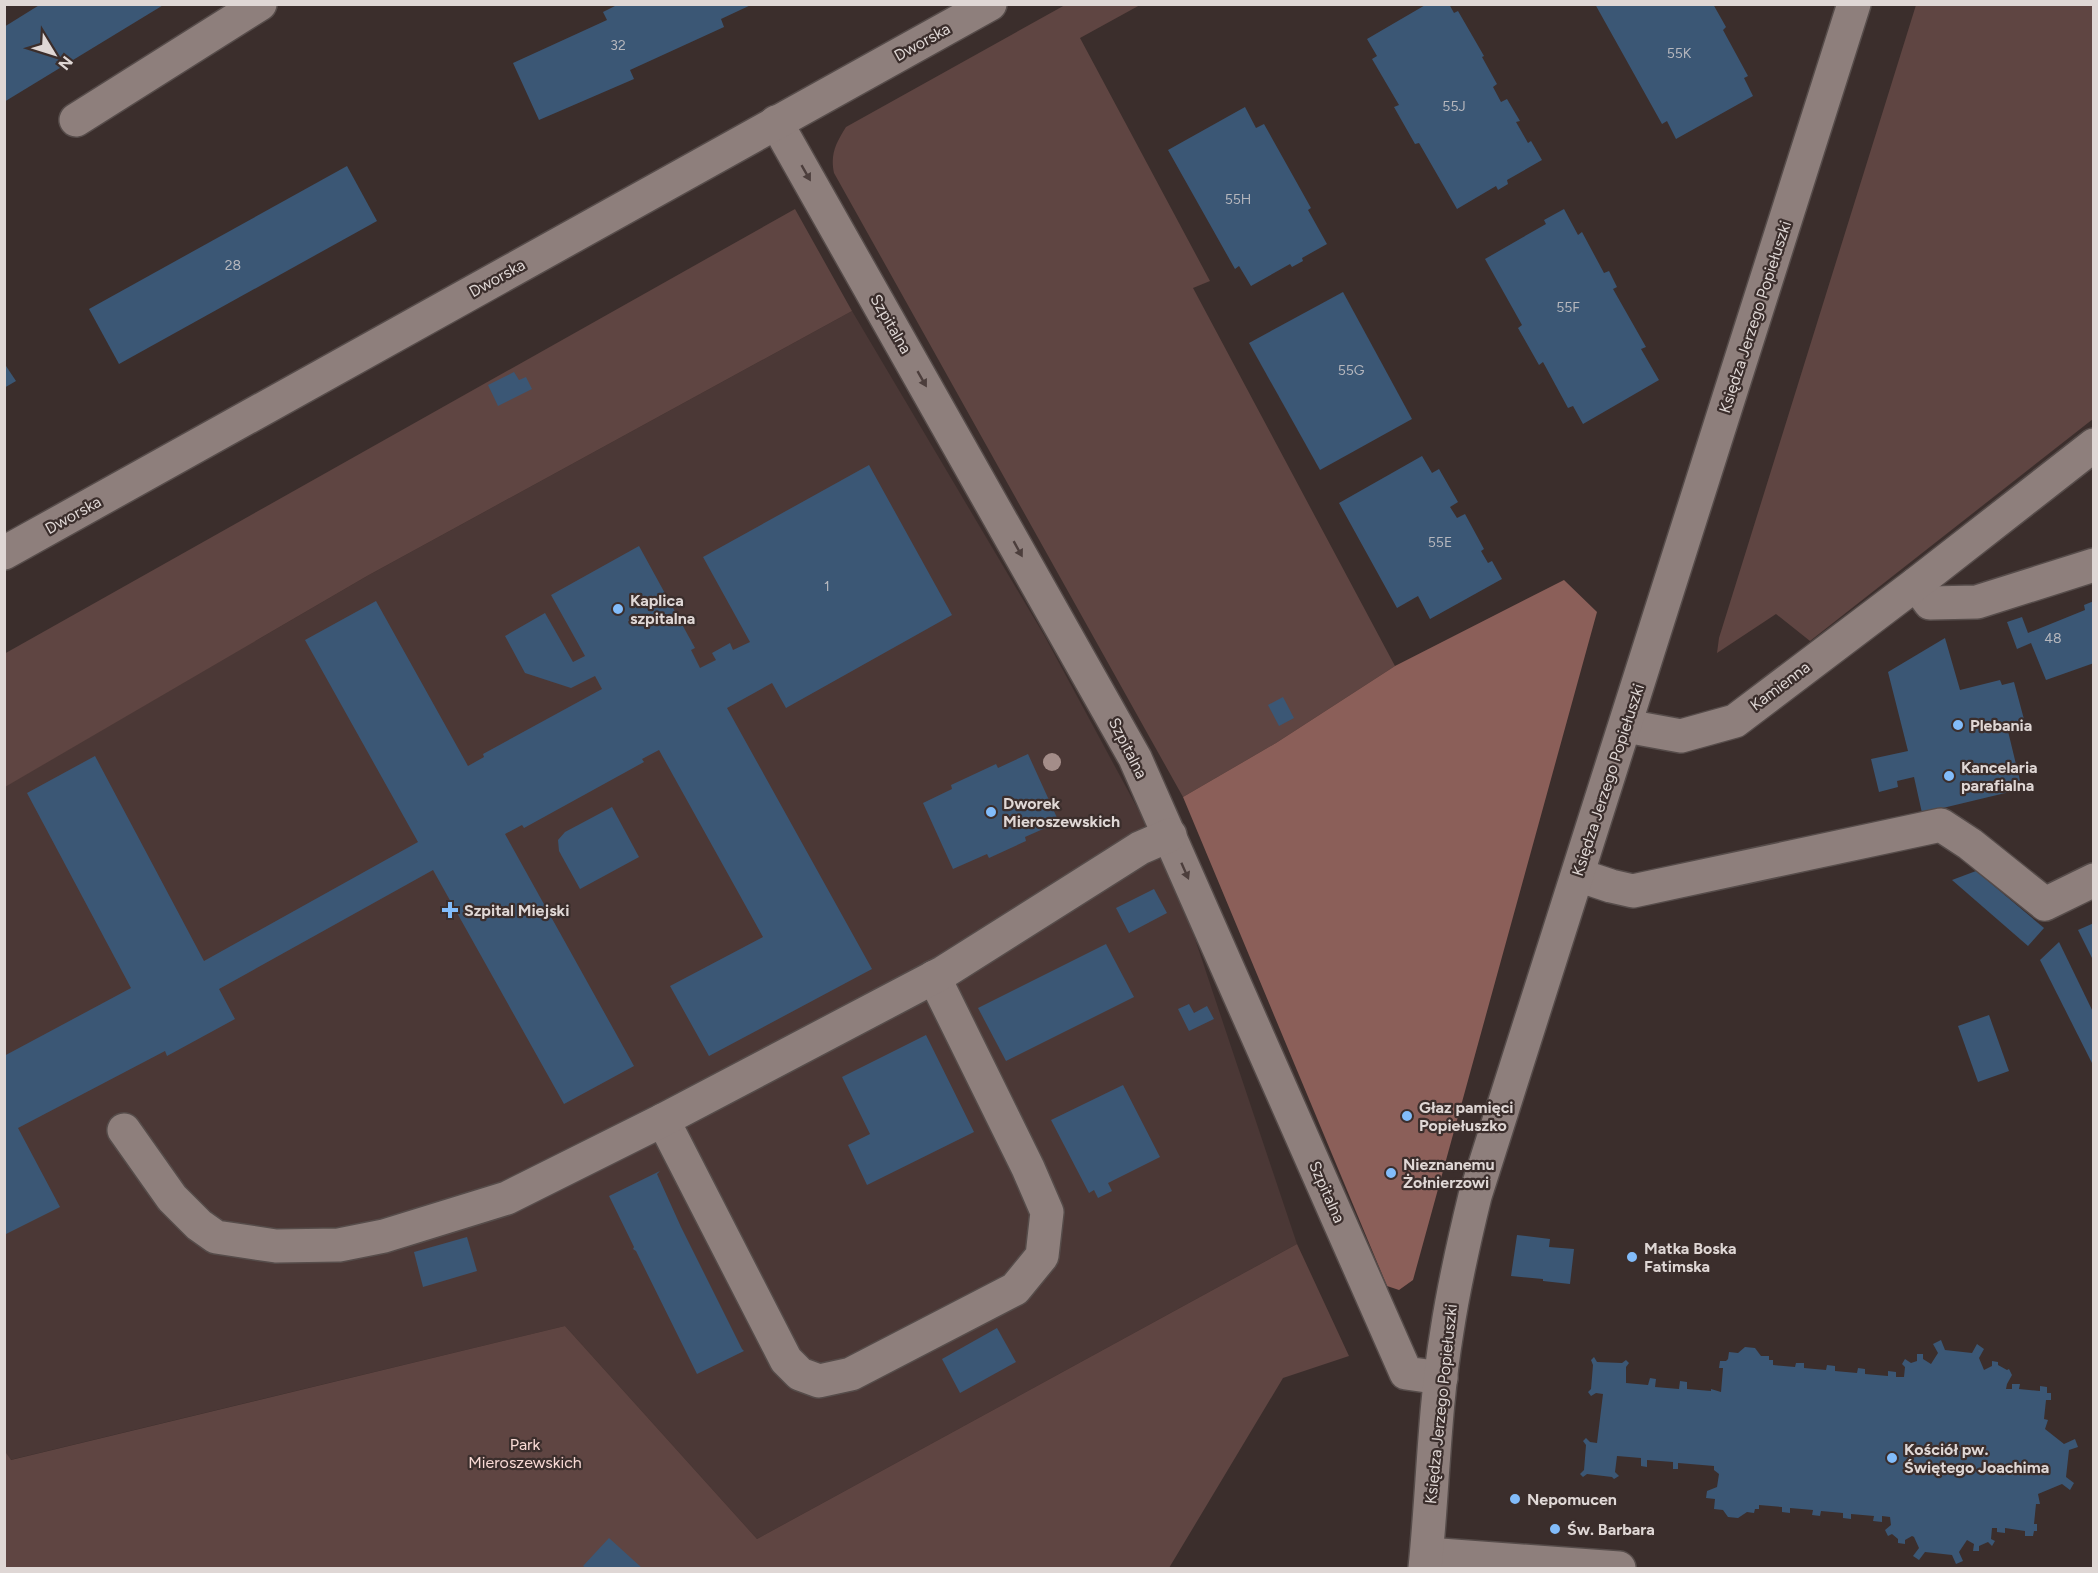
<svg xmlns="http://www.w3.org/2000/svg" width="2098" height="1573" font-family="Figtree,sans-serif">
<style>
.built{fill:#4b3836}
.green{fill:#5f4542}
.forest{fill:#8b5f59}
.building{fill:#3b5775}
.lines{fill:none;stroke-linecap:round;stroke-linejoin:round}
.minor-casing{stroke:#564c4a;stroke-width:36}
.minor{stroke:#8e7f7c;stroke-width:33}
.tree{fill:#a48d89}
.oneway{fill:#4c3e3c}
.poi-dot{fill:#82bcfa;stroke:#3b2e2c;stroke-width:2}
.labels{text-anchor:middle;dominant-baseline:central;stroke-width:4.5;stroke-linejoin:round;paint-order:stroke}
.number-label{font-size:14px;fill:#b6b7bd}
.street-label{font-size:16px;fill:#dfd7d5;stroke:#3b2e2c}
.poi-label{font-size:16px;font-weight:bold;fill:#dfd7d5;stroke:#3b2e2c;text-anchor:start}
.park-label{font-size:16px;fill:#f9dad5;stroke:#3b2e2c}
</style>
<rect width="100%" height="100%" fill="#3b2e2c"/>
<polygon class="built" points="852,311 1044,635 1174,876 1297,1244 757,1539 565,1326 10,1460 4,1450 4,787 367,576"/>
<g class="green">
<path d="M 1065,5 L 1140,5 L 1080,38 L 1210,281 L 1193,288 L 1395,666 L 1276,743 L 1183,797 L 834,173 C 830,154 836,143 846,127 Z"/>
<polygon points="1916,5 2093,5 2093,419 1810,641 1776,614 1717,653 1719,638"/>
<polygon points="795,209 852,311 367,576 5,787 4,654"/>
<polygon points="1297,1244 1349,1356 1283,1378 1169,1568 5,1568 4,1450 11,1460 565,1326 757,1539"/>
</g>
<polygon class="forest" points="1564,580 1597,612 1413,1280 1399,1290 1387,1286 1183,797 1276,743 1395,666"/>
<g class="building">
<polygon points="41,4 165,4 4,102 4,27"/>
<polygon points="619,4 753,4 721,19 724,27 630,70 634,79 539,120 513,63 607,20 603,12"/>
<polygon points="1427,4 1449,4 1454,13 1458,11 1484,56 1482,57 1497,84 1493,87 1501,102 1507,99 1520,121 1516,122 1528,143 1531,141 1542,160 1507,180 1508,184 1498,190 1496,186 1457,209 1419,143 1415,144 1394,107 1399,105 1372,59 1377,56 1367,39"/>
<polygon points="1595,4 1713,4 1726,27 1723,30 1748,76 1744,78 1753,96 1676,139 1667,121 1662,124"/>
<polygon points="1245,107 1256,128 1264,124 1311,208 1308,210 1327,244 1302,258 1303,261 1292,267 1290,264 1251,286 1239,266 1235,269 1168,150"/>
<polygon points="347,166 377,221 119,364 89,309"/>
<polygon points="1564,209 1578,235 1582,232 1604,273 1609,271 1617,287 1613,289 1646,347 1641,349 1659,380 1583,424 1573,406 1568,408 1543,362 1539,365 1518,328 1522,325 1485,259 1546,224 1544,220"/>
<polygon points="1343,292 1412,419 1320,470 1249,343"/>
<polygon points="4,363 16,381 4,388"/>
<polygon points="514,372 519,380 526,377 532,389 498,406 488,385"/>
<polygon points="1422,456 1432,473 1439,469 1458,502 1450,507 1457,518 1465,514 1484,549 1481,551 1488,563 1492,561 1502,579 1430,619 1418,596 1397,608 1339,503"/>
<polygon points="869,465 952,615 786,708 772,683 727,708 872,969 709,1056 670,986 763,937 659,750 642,759 644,762 524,828 522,825 505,834 634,1066 564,1104 433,870 219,989 235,1019 167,1056 165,1051 18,1128 60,1207 4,1235 4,1056 131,988 27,793 95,756 204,961 418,842 305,640 376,601 468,766 484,757 483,754 602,689 595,676 571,688 525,673 505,636 545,613 573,662 585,656 551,595 639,546 695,648 691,650 700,668 716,660 712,653 730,643 733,650 750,642 703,557"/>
<polygon points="2094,601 2094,663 2046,680 2031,643 2017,649 2007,622 2022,617 2028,633 2085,610 2084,605"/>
<polygon points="1945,638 1960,690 2000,680 2002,685 2014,682 2025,723 2007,727 2022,789 1922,813 1914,777 1897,781 1898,787 1879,792 1871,759 1908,751 1888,672"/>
<polygon points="1283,697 1294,718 1279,726 1268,705"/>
<polygon points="1028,754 1059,822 1025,837 1026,841 989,858 987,854 953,869 923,803 952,789 951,785 996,764 998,768"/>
<polygon points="612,807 639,857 580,889 559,851 558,840 565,832"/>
<polygon points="1976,871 2044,928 2028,946 1952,880"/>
<polygon points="1154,889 1167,913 1129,933 1116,908"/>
<polygon points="2094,923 2094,962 2078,930"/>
<polygon points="2059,942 2094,1014 2094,1067 2040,960"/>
<polygon points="1106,944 1134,997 1006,1061 978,1008"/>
<polygon points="1189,1004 1194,1013 1207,1006 1214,1019 1189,1031 1178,1009"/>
<polygon points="1989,1015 2009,1071 1978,1082 1958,1026"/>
<polygon points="926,1035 974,1132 867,1185 848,1145 870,1134 842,1077"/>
<polygon points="1123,1085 1160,1157 1108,1183 1112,1191 1098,1198 1094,1190 1089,1193 1051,1120"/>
<polygon points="660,1171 657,1174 681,1227 742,1349 744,1351 697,1374 636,1251 633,1249 634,1247 609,1196"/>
<polygon points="1517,1235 1550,1239 1549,1247 1574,1249 1570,1284 1543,1281 1543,1279 1511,1276"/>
<polygon points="467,1237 477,1271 423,1287 414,1252"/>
<polygon points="997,1328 1016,1362 960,1393 942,1359"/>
<polygon points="1941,1340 1945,1350 1972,1353 1977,1344 1984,1349 1979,1358 1984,1370 1992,1366 1992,1361 1998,1362 1998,1365 2007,1370 2009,1369 2012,1375 2007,1384 2006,1389 2012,1389 2012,1384 2020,1384 2019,1389 2040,1391 2040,1386 2047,1387 2047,1393 2051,1393 2051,1400 2046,1400 2044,1419 2048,1420 2045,1429 2064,1444 2075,1439 2078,1447 2069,1450 2066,1477 2074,1483 2070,1490 2062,1484 2038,1494 2040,1504 2036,1504 2034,1524 2037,1524 2037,1531 2034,1531 2033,1536 2025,1536 2025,1531 2005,1528 2005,1533 1997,1532 1997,1528 1992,1528 1991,1539 1995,1541 1992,1546 1988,1542 1979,1546 1979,1551 1973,1551 1974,1544 1967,1540 1959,1552 1963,1561 1956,1564 1952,1555 1925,1552 1919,1560 1913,1556 1919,1548 1914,1537 1912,1536 1905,1540 1905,1544 1898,1543 1898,1539 1892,1534 1888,1536 1885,1530 1891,1525 1890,1517 1882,1516 1882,1522 1873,1521 1874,1516 1851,1514 1851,1519 1843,1518 1843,1513 1821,1511 1820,1516 1812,1515 1813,1510 1790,1508 1790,1513 1782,1512 1782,1507 1759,1505 1759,1509 1755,1509 1754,1513 1747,1512 1738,1518 1728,1517 1723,1510 1714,1509 1715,1499 1706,1498 1707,1491 1717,1487 1719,1474 1714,1470 1714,1466 1678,1463 1678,1469 1673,1469 1673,1462 1647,1460 1647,1467 1641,1466 1641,1458 1617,1456 1615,1472 1619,1476 1614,1479 1612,1477 1587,1474 1583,1477 1580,1474 1584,1470 1586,1445 1583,1441 1586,1438 1590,1442 1597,1443 1603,1394 1596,1393 1591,1396 1588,1392 1591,1389 1593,1365 1591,1360 1594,1357 1597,1362 1622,1363 1626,1360 1629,1363 1626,1367 1626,1383 1648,1385 1650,1378 1656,1379 1655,1387 1679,1389 1680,1381 1687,1382 1687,1389 1711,1391 1711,1389 1721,1392 1723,1368 1719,1368 1720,1361 1726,1361 1728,1359 1729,1352 1738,1353 1745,1347 1755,1348 1761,1356 1769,1356 1769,1360 1773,1360 1773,1365 1795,1367 1796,1363 1804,1363 1804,1368 1826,1370 1827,1365 1835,1366 1835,1371 1857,1373 1858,1368 1865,1369 1865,1374 1888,1376 1888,1371 1896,1372 1896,1377 1904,1377 1905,1367 1902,1364 1905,1359 1911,1363 1917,1361 1917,1354 1923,1354 1923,1359 1931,1364 1938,1353 1933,1344"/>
<polygon points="609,1538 642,1568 586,1568 583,1566"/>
</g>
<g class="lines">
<g class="minor-casing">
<g id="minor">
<polyline points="76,120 260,4"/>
<polyline points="776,122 1135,758 1406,1373 1441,1378"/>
<polyline points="4,553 990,4"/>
<polyline points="1916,584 1930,603 1977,602 2094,565"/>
<polyline points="1626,726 1681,736 1735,721 1916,584 2094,445"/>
<polyline points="1578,875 1611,886 1633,891 1941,825 1970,844 2045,904 2094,880"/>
<polyline points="663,1120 786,1360 800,1374 819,1381 851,1374 1015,1289 1042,1256 1047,1212 1028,1168 934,977"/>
<polyline points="124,1130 172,1198 199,1225 216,1237 276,1246 339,1245 384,1236 507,1198 663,1120 944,972 1118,862 1140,848 1170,835"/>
<polyline points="1427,1554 1619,1568"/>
<path d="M 1425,1568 C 1433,1489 1434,1409 1447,1331 C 1454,1285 1464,1241 1475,1196 L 1854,4"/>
</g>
</g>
<use href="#minor" class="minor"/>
</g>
<circle class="tree" cx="1052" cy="762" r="9"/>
<defs><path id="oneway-solid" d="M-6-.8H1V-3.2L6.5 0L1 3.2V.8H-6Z" transform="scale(1.5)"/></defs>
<g class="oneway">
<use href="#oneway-solid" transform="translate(806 173) rotate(60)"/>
<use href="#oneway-solid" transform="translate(922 379) rotate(60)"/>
<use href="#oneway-solid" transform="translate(1018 549) rotate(61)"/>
<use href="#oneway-solid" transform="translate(1185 871) rotate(66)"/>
</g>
<g class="poi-dot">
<circle cx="618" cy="609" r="6"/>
<circle cx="1958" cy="725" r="6"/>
<circle cx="1949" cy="776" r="6"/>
<circle cx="991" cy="812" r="6"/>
<path d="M447 901h6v6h6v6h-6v6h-6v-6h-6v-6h6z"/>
<circle cx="1407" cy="1116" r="6"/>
<circle cx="1391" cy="1173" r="6"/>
<circle cx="1632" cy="1257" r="6"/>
<circle cx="1892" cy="1458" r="6"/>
<circle cx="1515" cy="1499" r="6"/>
<circle cx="1555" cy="1529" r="6"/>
</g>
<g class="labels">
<g class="number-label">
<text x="618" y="45">32</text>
<text x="1679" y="53">55K</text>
<text x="1454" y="106">55J</text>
<text x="1238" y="199">55H</text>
<text x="233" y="265">28</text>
<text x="1568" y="307">55F</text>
<text x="1351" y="370">55G</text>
<text x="1440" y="542">55E</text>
<text x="827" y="586">1</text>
<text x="2053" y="638">48</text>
</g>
<g class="street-label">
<text transform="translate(922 42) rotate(-29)">Dworska</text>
<text transform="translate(497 278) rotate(-29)">Dworska</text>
<text transform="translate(1755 317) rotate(-72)">Księdza Jerzego Popiełuszki</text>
<text transform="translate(891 324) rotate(60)">Szpitalna</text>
<text transform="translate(73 515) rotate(-29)">Dworska</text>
<text transform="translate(1780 686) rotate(-37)">Kamienna</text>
<text transform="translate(1128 748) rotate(63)">Szpitalna</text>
<text transform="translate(1608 780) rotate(-72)">Księdza Jerzego Popiełuszki</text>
<text transform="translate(1327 1192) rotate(66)">Szpitalna</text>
<text transform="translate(1441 1404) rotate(-84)">Księdza Jerzego Popiełuszki</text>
</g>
<g class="poi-label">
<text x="630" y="600">Kaplica<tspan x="630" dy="18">szpitalna</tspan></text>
<text x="1970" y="725">Plebania</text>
<text x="1961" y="767">Kancelaria<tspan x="1961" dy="18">parafialna</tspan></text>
<text x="1003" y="803">Dworek<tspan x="1003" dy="18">Mieroszewskich</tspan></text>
<text x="464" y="910">Szpital Miejski</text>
<text x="1419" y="1107">Głaz pamięci<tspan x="1419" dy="18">Popiełuszko</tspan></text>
<text x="1403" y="1164">Nieznanemu<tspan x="1403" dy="18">Żołnierzowi</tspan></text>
<text x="1644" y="1248">Matka Boska<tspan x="1644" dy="18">Fatimska</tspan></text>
<text x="1904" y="1449">Kościół pw.<tspan x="1904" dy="18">Świętego Joachima</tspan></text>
<text x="1527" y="1499">Nepomucen</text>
<text x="1567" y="1529">Św. Barbara</text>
</g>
<g class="park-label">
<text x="525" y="1444">Park<tspan x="525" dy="18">Mieroszewskich</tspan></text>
</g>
</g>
<rect width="2098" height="1573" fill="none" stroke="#dfd7d5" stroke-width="12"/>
<g transform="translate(54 54) rotate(128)" stroke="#3b2e2c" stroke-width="4.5" paint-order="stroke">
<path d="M0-4.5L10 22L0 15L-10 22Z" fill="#dfd7d5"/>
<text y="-9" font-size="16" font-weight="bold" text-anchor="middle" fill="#dfd7d5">N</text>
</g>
</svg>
